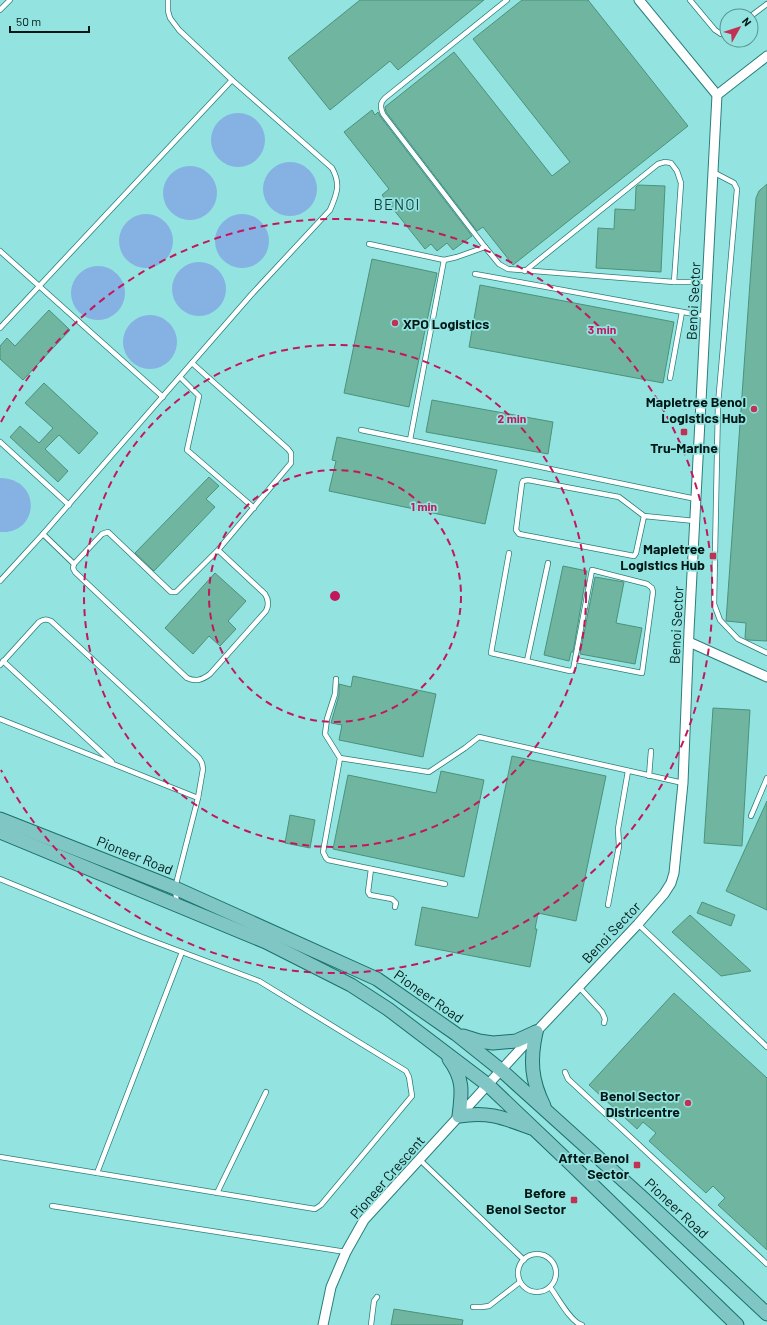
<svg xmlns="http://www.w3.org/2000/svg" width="767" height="1325" font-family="Barlow,sans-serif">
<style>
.water{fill:#85b1e3}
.building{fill:#6fb5a0;stroke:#4b927d}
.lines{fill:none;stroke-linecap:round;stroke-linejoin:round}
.service-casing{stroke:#2a7e7b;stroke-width:6}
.minor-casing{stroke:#2a7e7b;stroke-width:11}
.primary-casing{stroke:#1b706e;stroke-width:15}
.service{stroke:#fff;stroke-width:4.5}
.minor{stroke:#fff;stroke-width:9}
.primary{stroke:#7fc6c4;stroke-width:13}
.ring{fill:none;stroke:#c2185b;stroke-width:2;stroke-dasharray:7 5}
.poi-dot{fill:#c13153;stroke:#93e4e0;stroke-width:1.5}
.labels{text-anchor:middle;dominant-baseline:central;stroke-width:3.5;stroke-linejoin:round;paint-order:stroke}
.street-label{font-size:14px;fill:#011817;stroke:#93e4e0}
.poi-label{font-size:14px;font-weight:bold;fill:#011817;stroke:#93e4e0;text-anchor:end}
.neighbourhood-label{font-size:15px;letter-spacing:1px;fill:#0f3c3a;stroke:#93e4e0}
.centre{fill:#c2185b;stroke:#93e4e0;stroke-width:2}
.ring-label{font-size:12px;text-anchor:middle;font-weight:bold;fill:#c2185b;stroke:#93e4e0;stroke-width:3.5;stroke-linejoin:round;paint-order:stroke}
</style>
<rect width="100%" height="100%" fill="#93e4e0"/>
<g class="water">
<circle cx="238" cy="140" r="27"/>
<circle cx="290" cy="189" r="27"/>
<circle cx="190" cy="193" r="27"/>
<circle cx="242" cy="241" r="27"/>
<circle cx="146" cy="241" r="27"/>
<circle cx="199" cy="289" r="27"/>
<circle cx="98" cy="293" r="27"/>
<circle cx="150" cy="342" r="27"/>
<path d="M 0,478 C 43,479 39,535 0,532 Z"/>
</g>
<g class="building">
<polygon points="360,0 484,0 398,70 390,61 330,110 288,58"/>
<polygon points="522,0 588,0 688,126 513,265 483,227 477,231 386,112 385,107 454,52 552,176 570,162 473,39"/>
<polygon points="372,110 375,115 378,112 380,116 472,236 453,250 447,243 437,251 431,244 425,249 382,195 389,189 344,132"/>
<polygon points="767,184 767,641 748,640 745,638 746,623 726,621 756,198 759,191"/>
<polygon points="638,185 665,186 661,272 596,268 598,228 614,229 615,209 635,210 636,187"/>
<polygon points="372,259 437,273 409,407 344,393"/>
<polygon points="480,285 674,322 663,383 469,347"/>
<polygon points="49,310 70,330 23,380 0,359 0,346 7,338 15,346"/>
<polygon points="44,383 98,433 79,454 59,435 45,449 68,471 58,482 10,437 20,426 39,443 53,428 25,403"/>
<polygon points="432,400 553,422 548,454 426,432"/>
<polygon points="337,437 497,470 485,524 329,491 336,461 332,460"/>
<polygon points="209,477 219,486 206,499 215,507 154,571 135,553"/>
<polygon points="563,566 587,571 573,652 571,652 569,661 544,655"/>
<polygon points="215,573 246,601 228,621 236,629 220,646 209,636 193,654 165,628"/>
<polygon points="595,577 624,582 616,623 642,628 635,664 580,654"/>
<polygon points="353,676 436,694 423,757 339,740 342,725 331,723 339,695 339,684 351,687"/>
<polygon points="713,708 750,710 742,846 704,843"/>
<polygon points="512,756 606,776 576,921 538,913 535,929 537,929 530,967 415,945 422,907 478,918"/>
<polygon points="441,771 484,780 464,877 333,849 348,775 436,793"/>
<polygon points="767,801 767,910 726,891"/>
<polygon points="290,815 315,820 310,848 285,843"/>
<polygon points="702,902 735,915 731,926 697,913"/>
<polygon points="690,915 751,971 721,976 672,932"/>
<polygon points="674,993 767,1078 767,1250 718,1205 725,1198 713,1186 706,1193 649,1141 656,1133 643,1122 637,1129 589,1085"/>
<polygon points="394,1309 463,1320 462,1325 391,1325"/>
</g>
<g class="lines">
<g class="service-casing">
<g id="service">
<path d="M 507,0 L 385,98 C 380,103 380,107 383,114 L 485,247 L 499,264 L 508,269 L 674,282 L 707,282"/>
<polyline points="690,0 715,30 721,34 727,33"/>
<polyline points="0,10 10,0"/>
<polyline points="751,16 767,4"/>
<polyline points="713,172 734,183 737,189 718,404 714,604 720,620 738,639 767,653"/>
<polyline points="369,244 444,260 457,257 485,247"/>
<polyline points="0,251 163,397"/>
<polyline points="525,271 658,164 665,162 671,163 677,171 681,183 674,282"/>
<polyline points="475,274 705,316"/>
<polyline points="0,328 232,80"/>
<path d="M 192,363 L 288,449 L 291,453 L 291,463 L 218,550 L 176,592 L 171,592 L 108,532 L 102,534 L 74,564 L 73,568 L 75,572 L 187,678 C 196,682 202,680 210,674 L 266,611 C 269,605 269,600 265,594 L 218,550"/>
<polyline points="180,377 199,396 187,450 254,508"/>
<polyline points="670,378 682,312"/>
<polyline points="361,430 696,499"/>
<polyline points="410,440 444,260"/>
<polyline points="0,442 69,505"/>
<polyline points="644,516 636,553 634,556 519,534 516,530 522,483 523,481 528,480 619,497 644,516 695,521"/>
<polyline points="43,534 74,564"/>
<polyline points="509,553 491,653 570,671 573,670 592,570 647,584 652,588 653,592 642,673 576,660"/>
<path d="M 0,581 L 43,534 L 251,295 L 330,210 C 337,194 341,184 332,168 L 232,80 L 179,30 L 170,18 L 168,11 L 168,0"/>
<polyline points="3,661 112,762"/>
<polyline points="527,661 548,563"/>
<path d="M 0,665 L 39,622 C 44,619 46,619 51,621 L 199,758 L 202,763 L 203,769 L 198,798 L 175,888 L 177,904"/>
<polyline points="336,679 335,694 327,719 325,734 340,758 323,852 326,858 328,860 445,884"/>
<polyline points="0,719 198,798"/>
<polyline points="340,758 429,772 465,748 479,737 683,783"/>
<polyline points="649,776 651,751"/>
<polyline points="751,816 767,778"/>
<polyline points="371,869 368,892 370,895 392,899 396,903 395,907"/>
<polyline points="0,879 142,937 259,981 406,1071 409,1077 412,1096 321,1205 315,1209 0,1157"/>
<polyline points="608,905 619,846 618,829 628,771"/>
<polyline points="638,924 767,1047"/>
<polyline points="579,987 602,1012 605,1019 604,1023"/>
<polyline points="565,1072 568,1079 767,1264"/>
<polyline points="419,1159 524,1260"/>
<polyline points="97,1173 182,952"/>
<polyline points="217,1193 266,1092"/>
<polyline points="52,1206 346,1252"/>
<circle cx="537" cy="1273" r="19"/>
<path d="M 550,1287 C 557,1296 571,1323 582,1325"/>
<polyline points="473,1307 482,1307 489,1306 520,1282"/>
<polyline points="371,1325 374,1301 377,1297"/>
</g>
</g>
<g class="minor-casing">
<g id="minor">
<polyline points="717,95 767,56"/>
<polyline points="689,642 767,677"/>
<polyline points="323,1325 331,1287 346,1252 364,1220 536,1032 638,924 664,894 671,883 674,873 683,783 689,631 717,95 639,0"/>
</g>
</g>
<g class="primary-casing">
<g id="primary">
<polyline points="0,819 175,888 377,979 456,1034 501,1070 644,1199 767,1314"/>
<polyline points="0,832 266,942 351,985 388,1009 488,1085 571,1164 737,1325"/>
<path d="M 536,1032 C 530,1060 531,1080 544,1106"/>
<polyline points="463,1036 479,1041 493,1043 516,1041 536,1032"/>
<path d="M 449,1059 C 464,1079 462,1092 459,1116 C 489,1111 504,1118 531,1128"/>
</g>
</g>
<use href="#service" class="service"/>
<use href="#minor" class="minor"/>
<use href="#primary" class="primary"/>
</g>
<g class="ring">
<circle cx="335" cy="596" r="126"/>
<circle cx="335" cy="596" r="251"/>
<path d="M1 422A377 377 0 1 1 1 770"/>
</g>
<g class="poi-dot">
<circle cx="395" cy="323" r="4"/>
<circle cx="754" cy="409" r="4"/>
<rect x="680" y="428" width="8" height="8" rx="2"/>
<rect x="709" y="552" width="8" height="8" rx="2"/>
<circle cx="688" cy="1103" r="4"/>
<rect x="633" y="1161" width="8" height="8" rx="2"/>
<rect x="570" y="1196" width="8" height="8" rx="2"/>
</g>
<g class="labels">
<g class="street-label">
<text transform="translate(693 301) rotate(-87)">Benoi Sector</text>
<text transform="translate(676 625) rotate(-87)">Benoi Sector</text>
<text transform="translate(135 855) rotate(22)">Pioneer Road</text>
<text transform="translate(611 932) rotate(-47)">Benoi Sector</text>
<text transform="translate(429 996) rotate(35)">Pioneer Road</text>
<text transform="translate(387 1177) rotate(-49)">Pioneer Crescent</text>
<text transform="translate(677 1208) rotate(43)">Pioneer Road</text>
</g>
<g class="poi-label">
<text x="403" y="323" text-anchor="start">XPO Logistics</text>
<text x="746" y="401">Mapletree Benoi<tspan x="746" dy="16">Logistics Hub</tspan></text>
<text x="684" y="447" text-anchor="middle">Tru-Marine</text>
<text x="705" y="548">Mapletree<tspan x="705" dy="16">Logistics Hub</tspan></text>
<text x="680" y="1095">Benoi Sector<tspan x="680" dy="16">Districentre</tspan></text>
<text x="629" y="1157">After Benoi<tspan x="629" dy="16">Sector</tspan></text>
<text x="566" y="1192">Before<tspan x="566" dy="16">Benoi Sector</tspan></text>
</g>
<g class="neighbourhood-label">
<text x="397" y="204">BENOI</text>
</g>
</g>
<circle cx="335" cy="596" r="6" class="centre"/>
<g class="ring-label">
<text x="602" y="334">3 min</text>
<text x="512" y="423">2 min</text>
<text x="424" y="511">1 min</text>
</g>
<g transform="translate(739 28) rotate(51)"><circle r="19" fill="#93e4e0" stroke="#599290"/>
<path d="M0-3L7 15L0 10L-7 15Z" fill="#c13153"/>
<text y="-6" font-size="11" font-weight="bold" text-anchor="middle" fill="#011817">N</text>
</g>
<path d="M10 26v6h79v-6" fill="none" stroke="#011817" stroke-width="2"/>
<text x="16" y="26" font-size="12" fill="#011817" stroke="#93e4e0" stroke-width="3" paint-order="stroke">50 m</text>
</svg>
